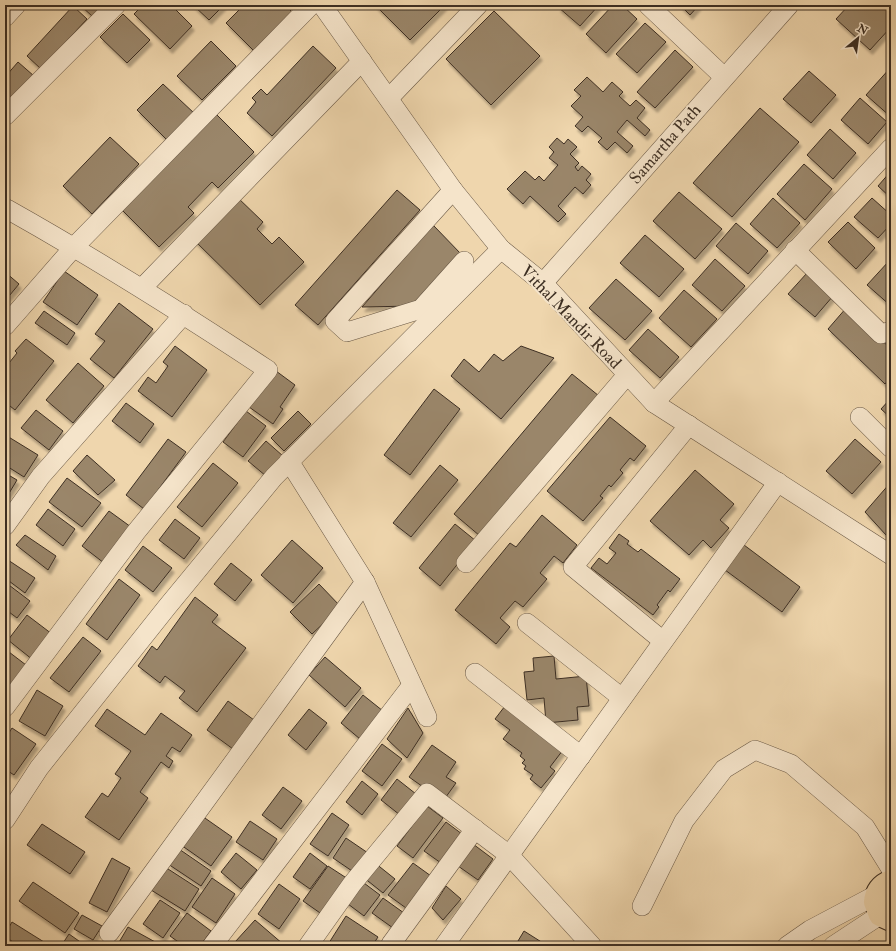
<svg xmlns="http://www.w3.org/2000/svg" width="896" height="951" font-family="'IM FELL Double Pica',serif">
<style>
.building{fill:#9a866b;stroke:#3d2f23;filter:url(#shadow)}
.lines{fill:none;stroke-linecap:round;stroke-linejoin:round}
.minor-casing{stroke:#6a5946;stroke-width:20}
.major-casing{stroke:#3d2f23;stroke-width:24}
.minor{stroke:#f5e4ca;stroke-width:19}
.major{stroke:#efd6ad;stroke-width:22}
.labels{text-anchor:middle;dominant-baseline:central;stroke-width:4;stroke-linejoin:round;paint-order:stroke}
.street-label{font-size:17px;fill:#3d2f23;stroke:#f5e4ca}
</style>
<defs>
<filter id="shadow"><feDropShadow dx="2.5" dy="4.5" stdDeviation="1" flood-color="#0004"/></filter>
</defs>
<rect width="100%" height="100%" fill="#efd6ad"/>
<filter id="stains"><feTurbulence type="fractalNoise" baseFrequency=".005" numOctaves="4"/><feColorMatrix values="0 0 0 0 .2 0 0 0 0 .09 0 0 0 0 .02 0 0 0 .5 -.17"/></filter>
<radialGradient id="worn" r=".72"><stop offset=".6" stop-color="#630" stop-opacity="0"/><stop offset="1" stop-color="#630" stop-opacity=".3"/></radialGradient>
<g class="building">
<polygon points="80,5 105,5 93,17"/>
<polygon points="143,5 171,5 192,26 170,49 134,14"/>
<polygon points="193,5 224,5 209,20"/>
<polygon points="244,5 285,5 292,12 254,51 226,23"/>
<polygon points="375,5 445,5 410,40"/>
<polygon points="560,5 599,5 580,26 558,7"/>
<polygon points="613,5 622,5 637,19 606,53 586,34"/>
<polygon points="680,5 699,5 690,15"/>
<polygon points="849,5 891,6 891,27 870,50 836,19"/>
<polygon points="73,6 87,19 41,69 27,56"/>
<polygon points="494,11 540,56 491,105 446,59"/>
<polygon points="123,14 150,40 127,63 100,37"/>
<polygon points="645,23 666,42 637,73 616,54"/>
<polygon points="211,41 236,66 202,100 177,76"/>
<polygon points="313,46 336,68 272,136 247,113 256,102 252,98 261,89 267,95"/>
<polygon points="675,50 693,67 655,108 637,92"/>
<polygon points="18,62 34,76 10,104 5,100 5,77"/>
<polygon points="891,67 891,117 866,95"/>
<polygon points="809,71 836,95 811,123 783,99"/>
<polygon points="587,77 603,92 612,82 623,92 619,96 630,106 636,100 645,108 637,118 650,130 645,136 627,120 617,132 633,146 627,153 615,142 607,150 598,142 602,138 588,126 582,132 575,126 583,117 571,106 581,96 574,90"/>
<polygon points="163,84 195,114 168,141 137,110"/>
<polygon points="860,98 887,122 868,144 841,120"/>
<polygon points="760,108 799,142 732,217 693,183"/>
<polygon points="216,114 254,152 218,188 212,182 188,207 194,213 159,247 120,208"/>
<polygon points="830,129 856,153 833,179 807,155"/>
<polygon points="110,137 139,164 92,214 63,186"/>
<polygon points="557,138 564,144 568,139 577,147 570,154 579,163 575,167 578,171 582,166 591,174 586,180 591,185 583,194 575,187 558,206 566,214 558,222 530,196 523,204 507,189 525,171 535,180 539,176 544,181 558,165 549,158 554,152 549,147"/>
<polygon points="804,164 832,189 805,220 777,194"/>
<polygon points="891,171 891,198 878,186"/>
<polygon points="397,190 420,210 318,325 295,305"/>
<polygon points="679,192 722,229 695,259 653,221"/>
<polygon points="236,196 263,222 257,229 272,244 279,237 304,262 260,305 193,239"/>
<polygon points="773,198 800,223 777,248 750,224"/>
<polygon points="872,198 891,215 891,224 878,238 854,217"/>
<polygon points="848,222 875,248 856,269 828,242"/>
<polygon points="736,223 768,251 748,274 716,246"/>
<polygon points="433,225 461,254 414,306 362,307"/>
<polygon points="645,235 684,269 659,297 620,263"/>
<polygon points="715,259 745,286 722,311 692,285"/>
<polygon points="889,261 891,263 891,306 867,285"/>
<polygon points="64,271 98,295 77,325 43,302"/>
<polygon points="5,272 19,284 5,301"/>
<polygon points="807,273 833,296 815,317 788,294"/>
<polygon points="616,279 652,311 625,340 589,308"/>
<polygon points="684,290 717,319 691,347 659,318"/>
<polygon points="119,303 153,329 114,378 90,359 105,341 95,334"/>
<polygon points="847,307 891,349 891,377 885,384 828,329"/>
<polygon points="44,311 75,333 67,345 35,323"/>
<polygon points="648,329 679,357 660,378 629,350"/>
<polygon points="26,339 54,361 15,410 5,402 5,368 17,353 15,351"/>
<polygon points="175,346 207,370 172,417 138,391 148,377 156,383 168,366 163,362"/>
<polygon points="521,346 554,358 501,419 451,376 464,359 479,372 494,354 503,361"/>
<polygon points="78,363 104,386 73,423 46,400"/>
<polygon points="276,371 295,385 280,407 283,409 273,424 249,407"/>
<polygon points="572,374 599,396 480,536 454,514"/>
<polygon points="434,389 460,409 410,475 384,455"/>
<polygon points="891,398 891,418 881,409"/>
<polygon points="126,403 154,424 140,443 112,421"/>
<polygon points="36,410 63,431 49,450 21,428"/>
<polygon points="246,411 266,426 243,457 223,442"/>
<polygon points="298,411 311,424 284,451 271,438"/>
<polygon points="610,417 646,446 634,461 630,458 620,470 623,473 611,487 609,485 600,496 603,498 583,521 547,491"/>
<polygon points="7,436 38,455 24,477 5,465 5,439"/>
<polygon points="168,439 186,452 144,509 126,495"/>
<polygon points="855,439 881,462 852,494 826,471"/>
<polygon points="266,441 283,456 266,476 248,461"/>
<polygon points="87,455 115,480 98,495 73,471"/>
<polygon points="213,463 238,483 202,527 177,507"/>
<polygon points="440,465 458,480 411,537 393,523"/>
<polygon points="695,470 734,504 720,520 729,528 711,548 703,540 689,555 650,521"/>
<polygon points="5,473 17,480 5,500"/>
<polygon points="67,478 101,503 82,527 49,502"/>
<polygon points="891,482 891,530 886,535 865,512"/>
<polygon points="48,509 75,529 63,546 36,525"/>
<polygon points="109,511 131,527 104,563 82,546"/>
<polygon points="542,515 577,545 563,563 554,556 540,573 547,579 523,607 515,601 500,618 510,627 496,644 455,610 510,543 516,547"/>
<polygon points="175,519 200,538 184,559 159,540"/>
<polygon points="455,524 476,541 440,586 419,568"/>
<polygon points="619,534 629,541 627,544 638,552 641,549 680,579 670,592 668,590 657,605 659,607 653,615 591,568 599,558 607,564 616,553 609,548"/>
<polygon points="25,535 56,556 48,570 16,545"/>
<polygon points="292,540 323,568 293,603 261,575"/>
<polygon points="740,542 800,587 782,612 721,567"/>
<polygon points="143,546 172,568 153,592 125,570"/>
<polygon points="5,558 35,578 25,593 5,578"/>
<polygon points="231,563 252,580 235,601 214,584"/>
<polygon points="119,579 140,595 107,640 86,624"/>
<polygon points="5,582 30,601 17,618 5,609"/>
<polygon points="319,584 341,607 312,634 290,612"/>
<polygon points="195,597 218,615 212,622 246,648 197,712 179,698 185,691 165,676 160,683 138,666 152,646 157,650"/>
<polygon points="27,615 52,634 33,660 8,640"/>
<polygon points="83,637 101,651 69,692 50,678"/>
<polygon points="9,652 26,665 5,693 5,657"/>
<polygon points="554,656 556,679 586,676 589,706 577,707 578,720 546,723 544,698 527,700 524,672 534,671 533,658"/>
<polygon points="325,657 361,688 345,707 309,675"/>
<polygon points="37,690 63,706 45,736 19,721"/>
<polygon points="363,695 383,711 360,739 341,723"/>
<polygon points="228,701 254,720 233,749 207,730"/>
<polygon points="505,706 563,750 550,767 555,771 541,788 530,779 533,775 524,769 526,766 522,763 525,760 520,756 522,753 503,739 510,730 495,719"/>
<polygon points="408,708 423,733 407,758 387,739"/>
<polygon points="107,709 145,735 161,713 192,735 180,752 172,747 166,756 173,761 169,768 161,762 140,792 148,798 119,840 85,817 102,793 108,797 121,778 115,774 131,751 95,726"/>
<polygon points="309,709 327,723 306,750 288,735"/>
<polygon points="12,728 36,744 14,775 5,769 5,739"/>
<polygon points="382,744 402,759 382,786 362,771"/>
<polygon points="432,745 456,762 446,777 456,783 443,801 409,777"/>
<polygon points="397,779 416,794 400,815 381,800"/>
<polygon points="362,781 378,794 362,815 346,802"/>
<polygon points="283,787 302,801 281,829 262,815"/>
<polygon points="427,806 443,818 413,858 397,846"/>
<polygon points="332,813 349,825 328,856 310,844"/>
<polygon points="202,816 232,837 211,866 181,845"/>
<polygon points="250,821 277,839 263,860 236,842"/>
<polygon points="446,822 462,834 441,863 424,851"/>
<polygon points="42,824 85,852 70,874 27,845"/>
<polygon points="346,838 368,853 355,873 333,858"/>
<polygon points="473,844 493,859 478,880 458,866"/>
<polygon points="179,849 211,871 201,886 168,864"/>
<polygon points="236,853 257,870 241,889 221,872"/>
<polygon points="310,853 327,866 310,889 293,877"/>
<polygon points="112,858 130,868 107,912 89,903"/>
<polygon points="375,863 395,879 383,893 363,877"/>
<polygon points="413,863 431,876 406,908 388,895"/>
<polygon points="328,866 348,879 323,915 303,901"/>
<polygon points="165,867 199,889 185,911 151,890"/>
<polygon points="212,878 235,894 216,923 192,907"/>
<polygon points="360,880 380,895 364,916 344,901"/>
<polygon points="33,882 79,913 65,933 19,901"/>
<polygon points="279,884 300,899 279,929 258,914"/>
<polygon points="446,886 461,899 443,920 432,908"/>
<polygon points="383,898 404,913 393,928 372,913"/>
<polygon points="160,900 180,913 163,938 143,924"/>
<polygon points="187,913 211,931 200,946 184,946 170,936"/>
<polygon points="82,915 102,926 93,940 74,929"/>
<polygon points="346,916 378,937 372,946 327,946"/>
<polygon points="255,920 283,944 281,946 241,946 235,942"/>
<polygon points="12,922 44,942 41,946 20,946 5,937 5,934"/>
<polygon points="128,927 157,943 155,946 122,946 118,944"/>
<polygon points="524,931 543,943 541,946 515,946"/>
<polygon points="69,934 86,946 61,946"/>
<polygon points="161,942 167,946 159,946"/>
</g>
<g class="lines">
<g class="minor-casing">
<g id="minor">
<polyline points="322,5 453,190 501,249 543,283 654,403 891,555"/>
<polyline points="648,5 724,77"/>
<polyline points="5,17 16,5"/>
<polyline points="389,98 478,5"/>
<polyline points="5,116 116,5"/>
<polyline points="453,190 335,321 347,332 421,309 464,261"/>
<polyline points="795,250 881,334 891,331"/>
<polyline points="543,283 789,5"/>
<polyline points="142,288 362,61"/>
<polyline points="5,326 74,247 311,5"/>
<polyline points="654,403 891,148"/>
<polyline points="860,417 891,448"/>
<polyline points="5,526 41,476 184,314"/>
<polyline points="466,563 627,375"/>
<polyline points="365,582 427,717"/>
<polyline points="527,623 622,698"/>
<polyline points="663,641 573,567 689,425"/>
<polyline points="475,673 581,756"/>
<path d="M 5,707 L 136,532 L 268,370 C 182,313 96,259 7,209"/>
<polyline points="5,820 39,768 167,607 274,477 501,249"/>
<polyline points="642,906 684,821 724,769 755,750 791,764 865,827 891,869"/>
<polyline points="109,933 365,582 289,461"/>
<polyline points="391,944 475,829"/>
<polyline points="212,946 412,685"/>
<polyline points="308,946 352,884 427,793 509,855 592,946"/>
<polyline points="444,946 778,482"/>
<polyline points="787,946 810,930 876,895"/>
<polyline points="833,946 880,915"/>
</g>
</g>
<g class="major-casing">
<path id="major" d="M 891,881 C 881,885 876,891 875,902 L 880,915 L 891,920"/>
</g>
<use href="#minor" class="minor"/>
<use href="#major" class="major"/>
</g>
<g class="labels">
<g class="street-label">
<text transform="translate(665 144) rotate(-49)">Samartha Path</text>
<text transform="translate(571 317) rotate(46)">Vithal Mandir Road</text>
</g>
</g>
<rect width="896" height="951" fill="none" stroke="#efd6ad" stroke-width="20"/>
<rect x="6" y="6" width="884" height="939" fill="none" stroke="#3d2f23" stroke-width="2"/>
<rect x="10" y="10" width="876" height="931" fill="none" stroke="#3d2f23"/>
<g transform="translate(858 38) rotate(29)" stroke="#f5e4ca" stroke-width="3" paint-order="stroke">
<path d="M0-3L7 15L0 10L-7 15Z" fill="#3d2f23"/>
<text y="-6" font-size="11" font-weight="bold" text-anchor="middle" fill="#3d2f23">N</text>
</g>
<rect width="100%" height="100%" filter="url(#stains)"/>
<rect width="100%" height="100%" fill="url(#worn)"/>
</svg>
